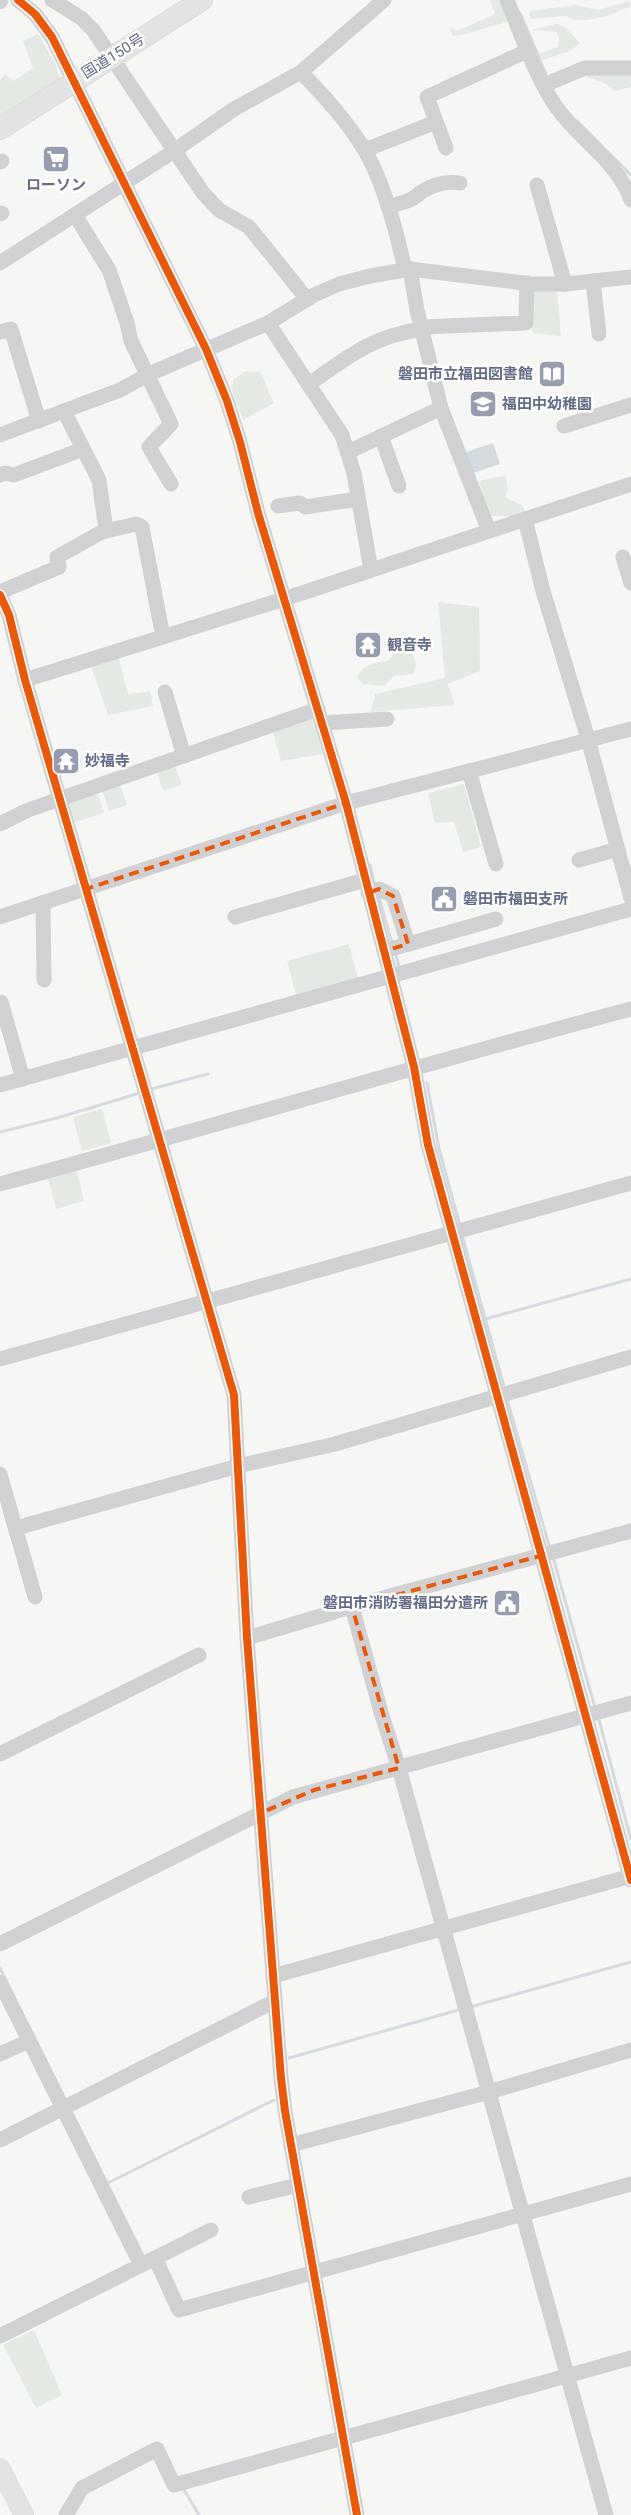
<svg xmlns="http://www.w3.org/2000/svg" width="631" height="2515" font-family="Roboto,'Noto Sans JP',sans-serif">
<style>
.green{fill:#e4eae3}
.water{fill:#d5dadf}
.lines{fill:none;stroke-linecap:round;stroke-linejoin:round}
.stream{stroke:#d5dadf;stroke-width:3}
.major-casing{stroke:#d3d4d6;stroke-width:20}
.highway-casing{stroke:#d2d4d5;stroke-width:22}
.minor{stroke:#d1d1d3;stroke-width:15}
.major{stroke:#e3e3e4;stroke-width:19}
.highway{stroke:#e3e3e4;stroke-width:21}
.cycleway-casing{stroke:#fff;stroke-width:11}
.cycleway{stroke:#e8590c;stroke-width:8}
.marked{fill:none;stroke:#e8590c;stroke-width:4;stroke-dasharray:10 6;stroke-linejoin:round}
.labels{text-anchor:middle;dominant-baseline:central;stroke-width:5;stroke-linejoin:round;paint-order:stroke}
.street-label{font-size:15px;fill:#646c87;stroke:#fff}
.poi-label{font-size:15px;font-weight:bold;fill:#646c87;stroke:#fff;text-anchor:start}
</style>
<rect width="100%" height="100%" fill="#f6f6f5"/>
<g class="green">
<polygon points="490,0 501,0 510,21 462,35 452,36 450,27 457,31 495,14"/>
<polygon points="629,1 631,6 608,16 588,20 575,20 566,16 531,19 529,15 531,11 575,5 598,10"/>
<polygon points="557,24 565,27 580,43 570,51 543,60 538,54 558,47 559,37 556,32 531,30"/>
<polygon points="38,34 56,65 60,79 0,117 0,80 5,74 13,81 33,68 23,41"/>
<polygon points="587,71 631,71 631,87 614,91 606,84 587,77"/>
<polygon points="557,289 561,336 532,333 533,290"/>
<polygon points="245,371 260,372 274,403 243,420 232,391 233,380"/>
<polygon points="506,475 508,490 505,497 523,506 525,511 513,516 489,516 479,481"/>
<polygon points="438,602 479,607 480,671 448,684 455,705 371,712 375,694 445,678"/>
<path d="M 400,647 L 409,648 C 414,658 419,663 413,674 L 394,676 L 384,686 L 363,684 L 357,678 C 362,665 376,662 388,661 Z"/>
<polygon points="118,654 128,694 150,691 153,706 108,715 90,663"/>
<polygon points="311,716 323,754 281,761 273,731"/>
<polygon points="174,763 182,785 163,791 156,769"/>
<polygon points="120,784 127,805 109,811 102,790"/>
<polygon points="464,784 481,847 463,852 454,822 435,823 428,793"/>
<polygon points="97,791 104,813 70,824 63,801"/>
<polygon points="349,944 360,986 298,1002 287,961"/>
<polygon points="102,1109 111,1143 82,1151 73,1117"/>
<polygon points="76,1167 84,1201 56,1209 47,1175"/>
<polygon points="34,2330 62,2395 36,2408 3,2345"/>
</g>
<polygon class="water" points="493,443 500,464 473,473 466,452"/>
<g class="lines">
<g class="stream">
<polyline points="520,13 546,74"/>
<polyline points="577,121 631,175"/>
<polyline points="370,865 375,886"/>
<polyline points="378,894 392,943"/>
<polyline points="395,952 399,967"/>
<polyline points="427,1083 439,1149 460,1226"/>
<polyline points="151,1089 208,1074"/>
<polyline points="0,1132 57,1118 140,1093"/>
<polyline points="462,1235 505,1390"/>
<polyline points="485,1319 631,1279"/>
<polyline points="507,1399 550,1549"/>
<polyline points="553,1557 595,1708"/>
<polyline points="598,1716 631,1840"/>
<polyline points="0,1968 5,1978"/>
<polyline points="470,2007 631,1962"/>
<polyline points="289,2058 462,2009"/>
<polyline points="108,2183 274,2100"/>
<polyline points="183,2488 199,2515"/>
</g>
<g class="major-casing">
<polyline id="major" points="0,2468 24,2515"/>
</g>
<g class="highway-casing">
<polyline id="highway" points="0,129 202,0"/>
</g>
<g class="minor">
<polyline points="18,0 35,14 52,37 206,349 227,401 240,442 258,513 346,803 414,1067 428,1145 631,1880"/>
<polyline points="52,0 81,18 93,30 203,193 219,210 249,227 307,299"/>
<path d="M 507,0 C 522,36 535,76 557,108 C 580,140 618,162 631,200"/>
<polyline points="0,2 1,0"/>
<path d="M 301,72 C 324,96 347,121 364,149 C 383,181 397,233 405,270"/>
<polyline points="544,85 585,68 631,68"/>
<polyline points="446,148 427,97 529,50"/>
<polyline points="365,150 436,122"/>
<polyline points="0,162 2,161"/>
<polyline points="537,185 565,284"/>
<path d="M 388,207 C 396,204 409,202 415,197 C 426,187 445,180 460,183"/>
<polyline points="0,214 2,213"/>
<polyline points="75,215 109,270 127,323 131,341 171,424 149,447 171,484"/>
<polyline points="0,263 174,151 234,109 301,72 384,0"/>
<polyline points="410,269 417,310 441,408 489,531"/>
<polyline points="593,281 599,334"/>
<polyline points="268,323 342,435 354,473 371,570"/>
<polyline points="422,327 526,323 527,283"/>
<polyline points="0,332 11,329 39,421"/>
<path d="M 309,384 C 349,356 373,336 422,329"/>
<polyline points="64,411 99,480 106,530"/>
<polyline points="564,426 631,405"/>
<polyline points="0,435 120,390 149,374 268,323 314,295 339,284 370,276 410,269 532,284 565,284 631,277"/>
<polyline points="381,436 399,486"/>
<polyline points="348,452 441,408"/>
<polyline points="0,475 5,473 14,475 83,449"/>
<polyline points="278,506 300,503 305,507 358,499"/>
<polyline points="525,519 543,591 588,739 631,898"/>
<polyline points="623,557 631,583"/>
<polyline points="0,592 59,567 57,557 102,532 136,524 142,527 163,637"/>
<polyline points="0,595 9,615 25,680 234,1395 247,1638 281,2078 285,2111 357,2515"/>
<polyline points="25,680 284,599 631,484"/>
<polyline points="165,692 184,756"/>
<polyline points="322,723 387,719"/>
<polyline points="469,771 496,864"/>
<polyline points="0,824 28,810 318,709"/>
<polyline points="579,860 618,849"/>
<polyline points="368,893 379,889 393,896 408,944"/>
<polyline points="43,903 44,980"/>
<polyline points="0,917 346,803 631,729"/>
<polyline points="235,917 365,880"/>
<polyline points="384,951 496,919"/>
<polyline points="1,1002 23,1079"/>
<polyline points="0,1085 631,909"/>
<path d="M 0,1184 C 211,1127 420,1065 631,1009"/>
<polyline points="0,1359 631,1183"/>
<polyline points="0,1474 35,1597"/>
<polyline points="16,1528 238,1466 335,1444 631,1357"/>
<polyline points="352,1607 381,1712 399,1768 606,2515"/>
<polyline points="247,1638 364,1603 631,1531"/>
<polyline points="0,1754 199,1655"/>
<polyline points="0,1944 293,1797 631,1703"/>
<polyline points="273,1976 631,1876"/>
<polyline points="0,1982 141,2265"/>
<polyline points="0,2054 29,2041"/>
<polyline points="0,2140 275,2001"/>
<polyline points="291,2145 489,2092 631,2050"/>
<polyline points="249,2197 298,2185"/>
<polyline points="155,2258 179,2310 631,2184"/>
<polyline points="0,2336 211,2230"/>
<polyline points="66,2515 82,2488 157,2449 174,2485 631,2358"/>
</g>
<use href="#major" class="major"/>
<use href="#highway" class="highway"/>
<g class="cycleway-casing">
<g id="cycleway">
<polyline points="18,0 35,14 52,37 206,349 227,401 240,442 258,513 346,803 414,1067 428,1145 631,1880"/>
<polyline points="0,595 9,615 25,680 234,1395 247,1638 281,2078 285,2111 357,2515"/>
</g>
</g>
<use href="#cycleway" class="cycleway"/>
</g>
<path class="marked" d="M 346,803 L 368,893 L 379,889 L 393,896 L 408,944 L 384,951 L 414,1067 L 428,1145 L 540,1556 L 352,1607 L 399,1768 L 314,1790 L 261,1813 L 247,1638 L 234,1395 L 86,889 Z"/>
<defs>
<g id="supermarket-square" transform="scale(1.4375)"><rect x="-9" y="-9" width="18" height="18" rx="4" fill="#979cae" stroke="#fff"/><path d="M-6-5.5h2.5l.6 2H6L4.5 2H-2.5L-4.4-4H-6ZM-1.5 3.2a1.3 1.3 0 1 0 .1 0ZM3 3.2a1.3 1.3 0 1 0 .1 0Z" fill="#fff"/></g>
<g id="library-square" transform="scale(1.4375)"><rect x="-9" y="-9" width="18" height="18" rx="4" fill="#979cae" stroke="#fff"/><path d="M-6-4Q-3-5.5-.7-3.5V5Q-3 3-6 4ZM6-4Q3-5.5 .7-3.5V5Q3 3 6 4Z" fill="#fff"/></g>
<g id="school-square" transform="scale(1.4375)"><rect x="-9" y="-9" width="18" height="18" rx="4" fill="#979cae" stroke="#fff"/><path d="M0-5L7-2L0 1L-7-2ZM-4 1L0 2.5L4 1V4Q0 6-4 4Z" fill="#fff"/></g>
<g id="temple-square" transform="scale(1.4375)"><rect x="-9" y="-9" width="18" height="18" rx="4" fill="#979cae" stroke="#fff"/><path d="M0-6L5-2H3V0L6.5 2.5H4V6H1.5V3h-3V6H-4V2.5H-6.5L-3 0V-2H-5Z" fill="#fff"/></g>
<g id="civic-square" transform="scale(1.4375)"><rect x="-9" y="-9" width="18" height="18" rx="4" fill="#979cae" stroke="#fff"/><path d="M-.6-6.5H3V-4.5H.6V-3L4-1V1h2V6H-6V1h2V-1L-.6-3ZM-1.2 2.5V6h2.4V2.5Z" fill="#fff"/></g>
</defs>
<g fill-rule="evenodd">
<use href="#supermarket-square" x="56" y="159"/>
<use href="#library-square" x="552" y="374"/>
<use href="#school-square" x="483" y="404"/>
<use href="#temple-square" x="368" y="645"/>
<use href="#temple-square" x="66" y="761"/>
<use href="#civic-square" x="444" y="899"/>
<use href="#civic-square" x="507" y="1603"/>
</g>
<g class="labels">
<g class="street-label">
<text transform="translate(113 56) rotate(-32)">国道150号</text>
</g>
<g class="poi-label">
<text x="56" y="185" text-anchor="middle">ローソン</text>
<text x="533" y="374" text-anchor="end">磐田市立福田図書館</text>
<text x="502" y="404">福田中幼稚園</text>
<text x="387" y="645">観音寺</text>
<text x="85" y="761">妙福寺</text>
<text x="463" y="899">磐田市福田支所</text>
<text x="488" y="1603" text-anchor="end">磐田市消防署福田分遣所</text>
</g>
</g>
</svg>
